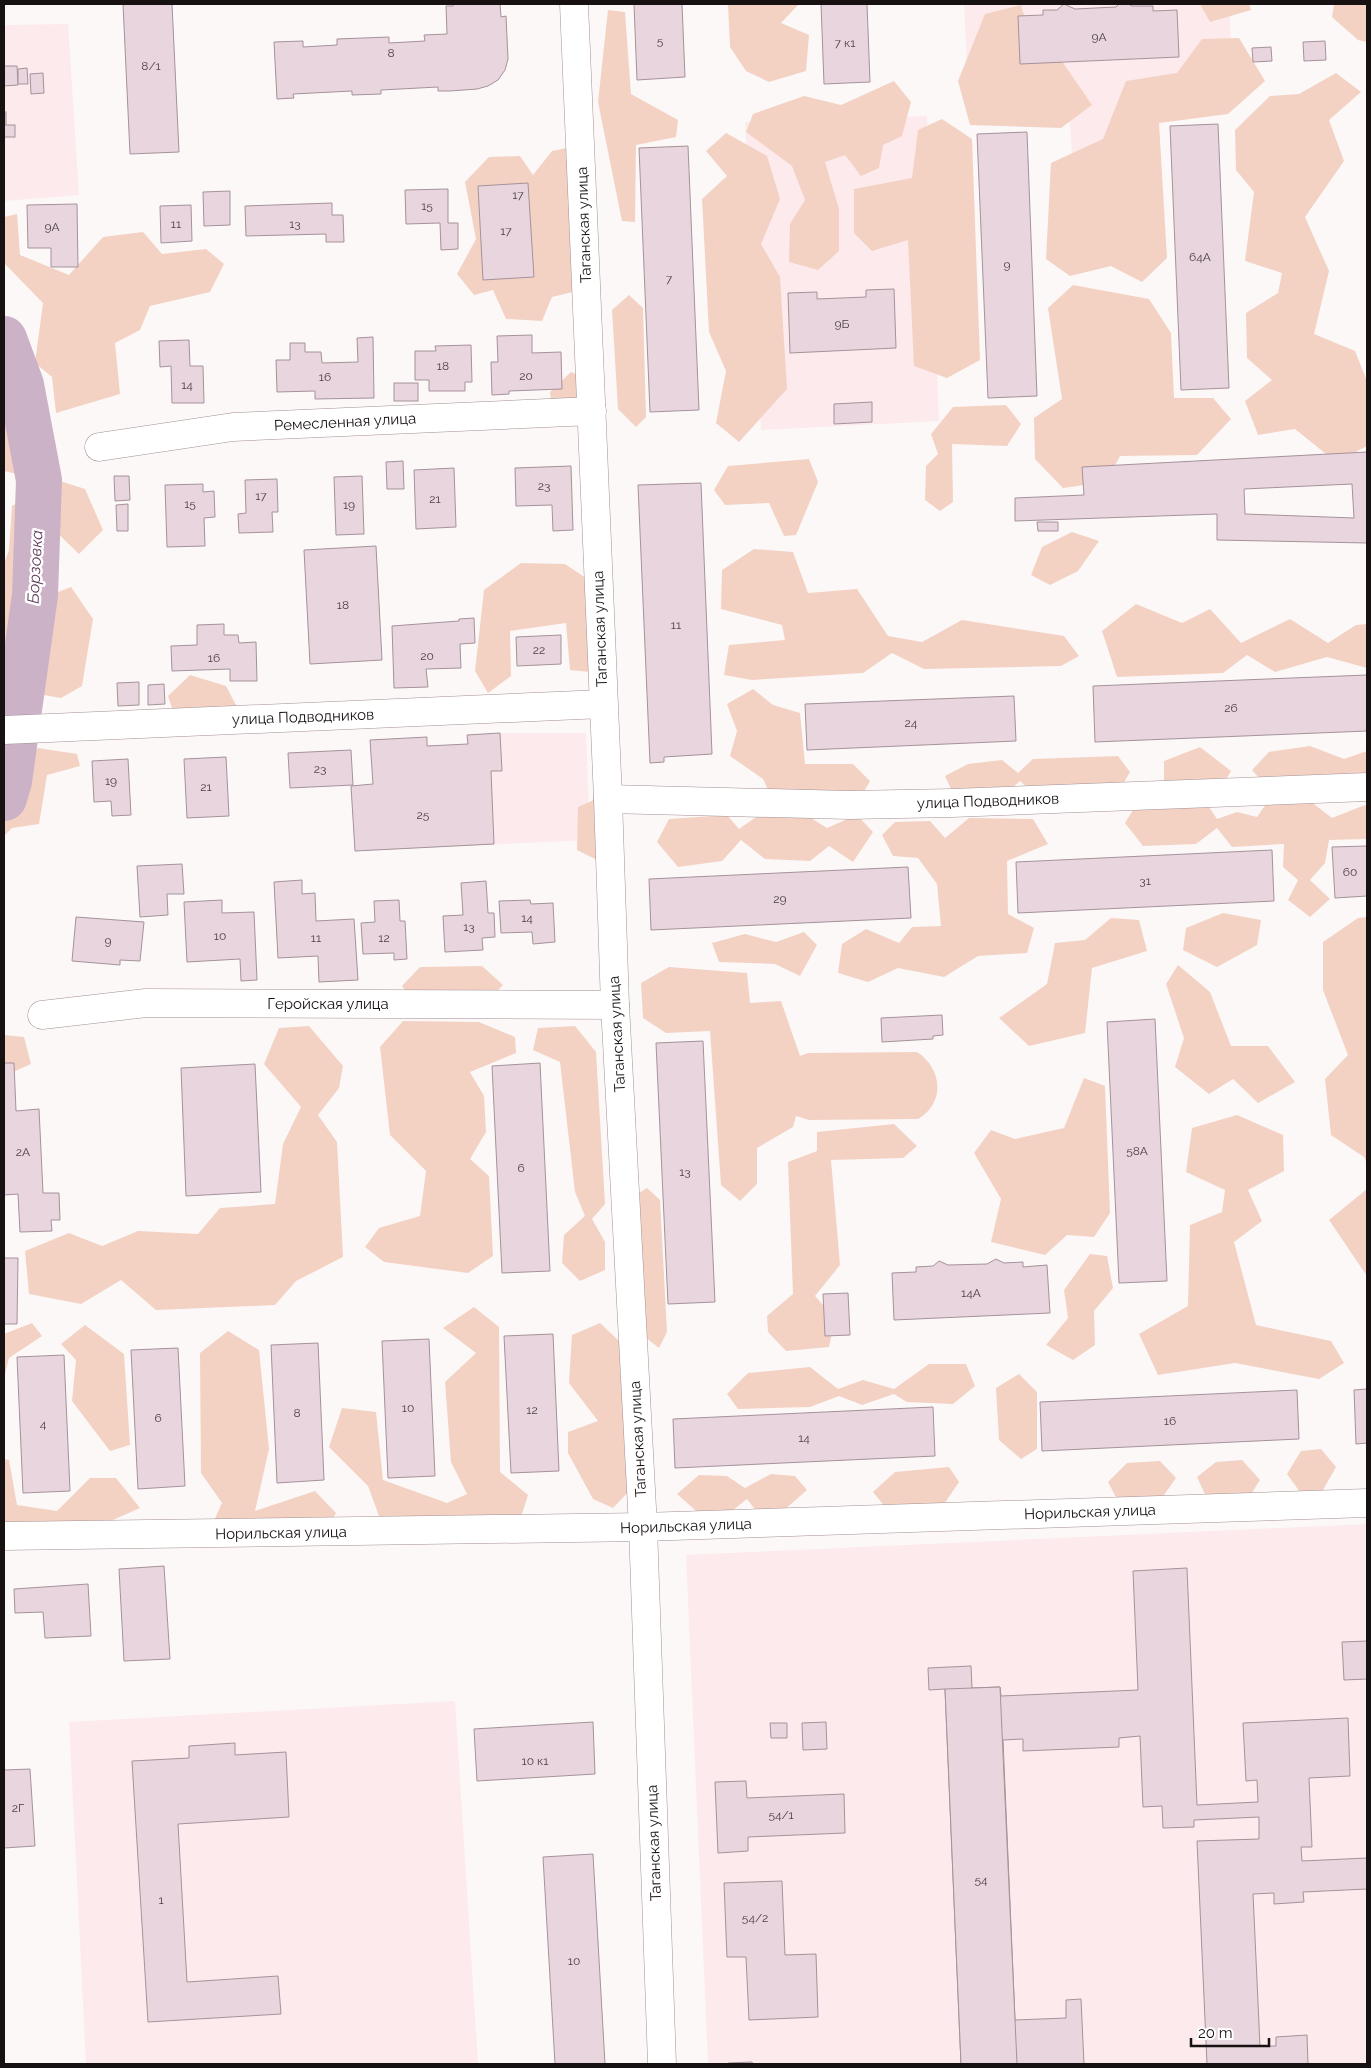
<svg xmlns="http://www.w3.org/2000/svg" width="1371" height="2068" font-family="Raleway,sans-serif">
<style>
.built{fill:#fdeaed}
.green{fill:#f3d2c4}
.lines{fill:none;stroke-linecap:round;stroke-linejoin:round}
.river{stroke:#ccb2c7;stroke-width:46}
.building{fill:#e9d5dd;stroke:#a5929a;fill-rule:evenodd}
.minor-casing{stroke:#a49092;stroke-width:29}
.minor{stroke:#fff;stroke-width:28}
.labels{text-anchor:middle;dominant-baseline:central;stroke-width:5;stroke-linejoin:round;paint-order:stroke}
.number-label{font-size:12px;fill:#4c4245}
.street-label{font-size:15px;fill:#181112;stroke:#fff}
.water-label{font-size:16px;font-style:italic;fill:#5d3858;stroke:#fff}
</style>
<rect width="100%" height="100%" fill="#fcf8f8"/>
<g class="built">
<polygon points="964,4 1229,4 1233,83 1130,88 1133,153 1072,155 1068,87 968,89"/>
<polygon points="68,24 79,195 4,201 4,25"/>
<polygon points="927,116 939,421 761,430 745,122"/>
<polygon points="500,733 586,733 590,840 355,851 351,786 373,784 370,740 427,737 428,746 467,744 467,735"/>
<polygon points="1367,1524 1367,2064 708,2064 686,1555"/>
<polygon points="455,1701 478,2064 86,2064 69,1722"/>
</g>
<g class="green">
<polygon points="728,4 799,4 781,23 809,35 806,71 769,82 746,71 730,47"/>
<polygon points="1200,4 1249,4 1251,10 1210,22"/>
<polygon points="1334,4 1367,4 1367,42 1358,40 1332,17"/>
<polygon points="1021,5 1033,44 1055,51 1092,105 1061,128 970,125 958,81 985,14"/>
<polygon points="608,10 625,12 631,94 678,120 676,137 636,145 635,222 622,221 598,102"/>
<polygon points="1239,38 1265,81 1228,114 1159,123 1167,258 1142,282 1111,266 1070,276 1046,259 1051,163 1103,139 1126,81 1177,73 1202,39"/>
<polygon points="1336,73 1361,92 1329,120 1344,161 1305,217 1329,271 1314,334 1355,351 1367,381 1367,446 1336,462 1295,429 1258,435 1245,401 1272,380 1247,358 1246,313 1278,293 1282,273 1245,261 1254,192 1236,170 1235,130 1270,96 1299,94"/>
<polygon points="894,81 911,102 902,136 883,145 879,168 861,176 845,155 825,162 839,209 839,251 818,270 789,262 790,224 805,200 792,166 746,132 753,114 804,96 841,105"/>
<polygon points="942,119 972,139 980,360 947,378 914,366 908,240 872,251 854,233 854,189 912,178 918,130"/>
<polygon points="726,133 767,156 780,199 761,244 780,277 787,389 739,442 716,423 726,371 709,332 702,199 727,176 706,151"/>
<polygon points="572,147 581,290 552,297 542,321 506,319 493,290 474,295 457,274 476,239 465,182 489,157 520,156 533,175 552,151"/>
<polygon points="17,214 20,255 69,275 103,237 143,232 162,254 206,249 224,264 210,292 150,306 140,330 115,343 120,394 56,413 52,377 35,363 43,303 4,263 4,217"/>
<polygon points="1073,285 1149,299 1171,333 1174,398 1213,398 1231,419 1197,455 1120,456 1106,482 1063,488 1035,459 1034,418 1062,399 1048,308"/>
<polygon points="629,295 643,308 646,417 636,427 618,409 612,310"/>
<polygon points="571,372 585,378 584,396 552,407 550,392"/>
<polygon points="1006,405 1021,424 1007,446 952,444 953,502 940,511 925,500 926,466 938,454 931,434 953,407"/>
<polygon points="10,419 41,425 42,458 17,474 4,471 4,424"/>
<polygon points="809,459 818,482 796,535 784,536 769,503 725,505 714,490 728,466"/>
<polygon points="57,480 85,489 103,530 79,554 47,523 23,537 29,575 12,614 16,658 4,669 4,564 9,550 12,506"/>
<polygon points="1072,532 1099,541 1078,571 1050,585 1031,575 1042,547"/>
<polygon points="754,549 793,552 808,593 857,589 888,636 922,642 962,620 1064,636 1079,656 1061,666 924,669 892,653 863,673 752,680 724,675 729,645 785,640 782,625 721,609 722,570"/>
<polygon points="521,563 565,564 586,578 590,672 570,670 566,623 510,631 511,676 488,693 475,671 484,590"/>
<polygon points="71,587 93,619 82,686 61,698 32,693 25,673 48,596"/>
<polygon points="1136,604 1182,623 1210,609 1241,643 1290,619 1328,643 1356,625 1367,624 1367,668 1327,657 1275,672 1247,655 1223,673 1117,677 1102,631"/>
<polygon points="190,675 226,686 237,707 175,717 168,696"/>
<polygon points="753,689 773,705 800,713 805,764 853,764 870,781 861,797 772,798 763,779 730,756 737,731 727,704"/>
<polygon points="1310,746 1344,759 1367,751 1367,783 1267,787 1252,770 1269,752"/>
<polygon points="1200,747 1231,771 1221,788 1164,783 1164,761"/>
<polygon points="38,748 77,754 80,766 47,775 39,824 12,828 4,836 4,763 15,769"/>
<polygon points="1118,756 1130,772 1119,791 1033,793 1020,781 1005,795 953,793 945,776 968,764 1002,760 1018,773 1033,759"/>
<polygon points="1271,797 1306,798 1332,818 1365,805 1367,807 1367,839 1329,840 1325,863 1310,880 1330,899 1310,917 1288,900 1298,880 1283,867 1284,844 1232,847 1217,828 1196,844 1143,846 1125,823 1138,802 1205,801 1217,819 1237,812 1257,817"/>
<polygon points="596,799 597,860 577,850 578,807"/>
<polygon points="803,813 827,828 857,815 873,832 853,862 829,846 810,861 765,859 741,840 722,861 678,867 657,842 669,819 727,815 739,829 759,815"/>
<polygon points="969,818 1033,819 1048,844 1007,861 1008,914 1034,928 1027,953 978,956 944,977 898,968 868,982 838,973 842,944 866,929 899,943 912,927 941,926 937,884 918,858 893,856 882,835 895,822 930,821 945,838"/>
<polygon points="1223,913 1261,920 1257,945 1217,967 1183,950 1186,928"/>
<polygon points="1367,917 1367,1164 1364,1157 1331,1135 1325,1079 1348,1055 1323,990 1323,942 1358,918"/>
<polygon points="1111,918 1139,920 1147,951 1092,968 1085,1033 1029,1046 999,1018 1047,984 1055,943 1085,940"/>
<polygon points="804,932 817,945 800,976 775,964 719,962 712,943 745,934 776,942"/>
<polygon points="1178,965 1210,992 1231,1046 1268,1046 1295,1082 1258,1103 1233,1079 1209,1094 1175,1067 1184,1038 1166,984"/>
<polygon points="482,966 503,985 490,999 413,1001 402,986 420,967"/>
<path d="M 669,967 L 747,973 L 750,1003 L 781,1001 L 800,1056 L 808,1053 L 917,1052 C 942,1068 946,1103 918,1119 L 809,1120 L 796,1116 L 793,1127 L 757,1148 L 757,1184 L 740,1201 L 721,1185 L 710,1031 L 666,1033 L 643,1018 L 641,983 Z"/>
<polygon points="403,1021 479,1022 515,1037 516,1053 470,1072 484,1096 486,1132 470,1159 489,1176 493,1256 468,1273 384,1262 365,1247 379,1228 420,1216 426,1171 390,1135 380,1047"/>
<polygon points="309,1026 343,1066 339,1088 318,1115 337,1142 343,1257 296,1281 275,1305 156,1310 121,1280 81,1304 29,1294 25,1251 69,1233 102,1246 138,1231 198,1234 220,1208 275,1204 283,1144 301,1107 264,1064 279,1028"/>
<polygon points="575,1026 596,1052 605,1204 592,1219 605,1242 605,1270 580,1281 562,1263 564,1235 585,1216 575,1192 560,1062 533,1050 538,1028"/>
<polygon points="4,1035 24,1037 31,1064 4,1076"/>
<polygon points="1084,1078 1105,1086 1110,1213 1094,1237 1067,1235 1045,1255 991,1242 1001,1199 974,1153 991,1130 1015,1139 1064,1128"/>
<polygon points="1237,1115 1283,1135 1284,1171 1248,1190 1262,1221 1234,1242 1256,1325 1331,1341 1344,1363 1319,1379 1235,1363 1158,1375 1139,1334 1188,1306 1190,1225 1222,1212 1225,1190 1186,1172 1192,1128"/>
<polygon points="894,1124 917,1146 903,1158 831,1160 840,1265 815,1296 835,1319 829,1347 786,1351 768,1332 767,1316 793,1294 788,1162 817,1151 817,1132"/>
<polygon points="647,1188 660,1200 667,1332 659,1348 640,1333 631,1198"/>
<polygon points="1367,1189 1367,1276 1329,1220"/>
<polygon points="1090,1254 1107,1256 1113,1288 1094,1311 1095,1345 1073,1360 1046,1345 1068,1318 1064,1290"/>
<polygon points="474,1307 499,1327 500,1472 528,1495 520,1520 382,1524 368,1486 329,1447 342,1408 376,1412 383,1480 447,1503 467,1494 451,1462 445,1382 476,1353 443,1328"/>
<polygon points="32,1323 42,1336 9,1358 4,1378 4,1334"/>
<polygon points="600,1323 619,1341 630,1490 613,1508 593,1499 568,1453 568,1432 598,1421 569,1383 572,1335"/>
<polygon points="85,1325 124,1354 130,1445 110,1451 72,1401 76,1360 61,1344"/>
<polygon points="228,1331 259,1350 269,1449 255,1511 315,1491 336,1513 321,1537 212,1525 222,1503 201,1473 200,1353"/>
<polygon points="929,1364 966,1364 975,1386 953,1404 907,1402 894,1394 862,1405 839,1396 810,1407 738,1409 727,1394 748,1373 810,1367 838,1389 863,1380 894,1389"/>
<polygon points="1019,1374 1037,1392 1037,1449 1021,1459 999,1440 996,1388"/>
<polygon points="1321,1449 1336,1467 1323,1490 1300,1492 1287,1474 1301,1451"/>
<polygon points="4,1459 9,1460 17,1505 57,1511 90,1478 116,1478 140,1508 88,1531 4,1531"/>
<polygon points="1242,1460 1260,1480 1248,1499 1209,1503 1197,1477 1216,1462"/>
<polygon points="1160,1461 1176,1478 1159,1502 1119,1503 1108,1482 1127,1463"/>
<polygon points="949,1467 959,1482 940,1510 890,1513 873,1492 895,1472"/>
<polygon points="771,1474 795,1476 807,1490 783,1511 757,1512 747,1499 728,1514 703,1517 677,1494 699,1475 727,1476 745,1488"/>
</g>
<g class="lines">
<polyline class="river" points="4,339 21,385 39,480 35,595 9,781 4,798"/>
</g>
<g class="building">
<polygon points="123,4 172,4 179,152 130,154"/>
<polygon points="453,4 500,4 501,17 506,16 508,59 505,70 498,80 488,86 477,89 450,91 438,91 438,87 381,90 381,94 352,95 352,91 293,94 294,98 277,99 274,42 303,41 303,47 337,45 337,39 389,37 389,43 425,41 424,35 447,34 446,6 453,6"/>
<polygon points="634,4 682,4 685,77 637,80"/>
<polygon points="821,4 867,4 870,82 824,84"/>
<polygon points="1064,4 1075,9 1116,7 1119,4 1128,4 1132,6 1153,6 1153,11 1177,10 1179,57 1020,64 1018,16 1043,15 1043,10 1057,10"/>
<polygon points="1325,41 1326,60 1304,61 1303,42"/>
<polygon points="1271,47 1272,61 1253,62 1252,48"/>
<polygon points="4,66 17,66 18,85 4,86"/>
<polygon points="27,68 28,84 18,84 18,69"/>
<polygon points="43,73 44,93 31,94 30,74"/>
<rect x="4" y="112" width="2" height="12"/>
<polygon points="1218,124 1229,388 1181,390 1170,126"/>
<rect x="4" y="125" width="11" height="12"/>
<polygon points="1027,132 1037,396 988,398 977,134"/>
<polygon points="688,146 699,410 650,412 639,148"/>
<polygon points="528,183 534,277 483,280 478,186"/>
<polygon points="448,189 448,223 458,223 458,249 441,250 440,223 406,224 405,190"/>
<polygon points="230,191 230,225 204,226 203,192"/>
<polygon points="332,203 332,215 343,215 344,242 326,242 326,234 246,236 245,206"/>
<polygon points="77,204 78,267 51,267 51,248 28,248 27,205"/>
<polygon points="191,205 192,241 161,243 160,206"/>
<polygon points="894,289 896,348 790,353 788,293 817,292 817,299 842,298 866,297 866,290"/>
<polygon points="532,335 532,353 561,352 562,389 509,391 509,394 492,395 491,362 498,362 497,336"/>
<polygon points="373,337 374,398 315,399 315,391 277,392 276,360 290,360 290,343 305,343 305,352 321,352 322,363 358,362 357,338"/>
<polygon points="189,340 190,366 203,366 204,403 172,403 171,366 160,367 159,341"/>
<polygon points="471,345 472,382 465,382 465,391 429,391 429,380 415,380 415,351 436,351 435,346"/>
<rect x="394" y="383" width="24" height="18"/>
<polygon points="872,402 872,422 834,424 834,404"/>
<path d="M 1367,452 L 1367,543 L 1217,540 L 1217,514 L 1015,521 L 1015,498 L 1084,495 L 1082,467 ZM 1352,484 L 1354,518 L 1245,514 L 1244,489 Z"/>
<polygon points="403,461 404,489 387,489 386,462"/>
<polygon points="571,466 573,530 553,531 552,505 516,506 515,468"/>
<polygon points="454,468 456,527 416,529 414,470"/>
<polygon points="114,476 129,476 130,500 115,501"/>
<polygon points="362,476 364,534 336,535 334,477"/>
<polygon points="277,479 278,512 272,512 273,532 239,533 238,514 246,513 245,480"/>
<polygon points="701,483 712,754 664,757 664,762 650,763 638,485"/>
<polygon points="203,484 203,492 214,491 215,517 204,518 205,546 167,547 165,485"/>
<polygon points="128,504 128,531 117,531 116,505"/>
<polygon points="1037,522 1058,522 1058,531 1038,531"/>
<polygon points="376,546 382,660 310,664 304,550"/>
<polygon points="474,618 475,643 460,644 461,668 426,669 428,687 394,688 392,626 459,621 459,619"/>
<polygon points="224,624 224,635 238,635 239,643 256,642 257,681 230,681 230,669 172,671 171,646 197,645 197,625"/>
<polygon points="561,635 561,664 517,666 516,637"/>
<polygon points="1367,675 1367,731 1095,742 1093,686"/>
<polygon points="139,682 139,705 118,706 117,683"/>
<polygon points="164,684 165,704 148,705 148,685"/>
<polygon points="1014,696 1016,741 807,750 805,704"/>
<polygon points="500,733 502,771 491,771 494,844 355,851 351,786 373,784 370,740 427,737 427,746 468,744 467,735"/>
<polygon points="351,750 353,785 290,788 288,753"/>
<polygon points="226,757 229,816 187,818 184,759"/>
<polygon points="128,759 131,815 112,816 111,801 94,802 92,761"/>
<polygon points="1367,846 1367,896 1335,898 1332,847"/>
<polygon points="1272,850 1274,901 1018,913 1016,862"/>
<polygon points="182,864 184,894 167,894 168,915 140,917 137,866"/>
<polygon points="908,867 911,918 651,930 649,879"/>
<polygon points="302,880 302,894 315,893 316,921 354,919 358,980 319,982 318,956 278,958 274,882"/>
<polygon points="486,881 488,913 494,913 495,937 482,938 483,950 445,952 443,916 463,915 461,883"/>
<polygon points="222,900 222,913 254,912 257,980 241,981 240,959 187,962 184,902"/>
<polygon points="399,900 400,921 405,921 407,959 394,960 394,953 363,954 361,923 375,922 374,901"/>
<polygon points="530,900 531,904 553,903 555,942 533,944 532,932 501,933 499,901"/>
<polygon points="76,917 144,922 140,961 120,960 120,965 72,961"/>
<polygon points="942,1015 943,1035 933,1036 933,1039 882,1042 881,1018"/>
<polygon points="1155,1019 1167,1281 1119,1283 1107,1022"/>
<polygon points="703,1041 715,1302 668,1304 656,1043"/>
<polygon points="4,1063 14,1063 16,1111 39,1109 43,1193 59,1193 60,1220 51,1220 52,1231 20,1232 18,1194 4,1195"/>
<polygon points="540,1063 550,1271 502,1273 492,1066"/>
<polygon points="255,1064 261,1192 186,1196 181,1068"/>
<polygon points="4,1258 18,1258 17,1324 4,1324"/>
<polygon points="996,1259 1004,1263 1023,1262 1023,1267 1047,1265 1050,1313 894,1320 892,1273 916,1272 916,1267 933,1266 939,1261 948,1265 987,1264"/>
<polygon points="848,1293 850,1335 825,1336 823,1294"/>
<polygon points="553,1334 559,1471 511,1473 504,1336"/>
<polygon points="429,1339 435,1476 388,1478 382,1341"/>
<polygon points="318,1343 324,1480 277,1483 271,1345"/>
<polygon points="178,1348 185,1486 138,1489 131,1350"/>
<polygon points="64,1355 70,1491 23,1493 17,1357"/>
<polygon points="1367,1389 1367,1443 1356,1444 1354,1390"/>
<polygon points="1297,1390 1299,1439 1042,1451 1040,1402"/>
<polygon points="933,1407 935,1456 675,1468 673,1419"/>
<polygon points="164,1566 170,1659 124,1661 119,1569"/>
<polygon points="1187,1568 1197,1805 1258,1802 1257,1780 1246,1781 1243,1723 1348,1718 1350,1776 1309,1778 1312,1847 1301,1847 1302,1861 1367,1858 1367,1889 1303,1892 1304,1902 1274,1904 1274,1893 1253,1894 1260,2046 1276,2046 1276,2037 1307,2035 1308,2064 1207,2064 1197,1841 1259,1839 1259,1817 1194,1820 1194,1827 1163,1828 1162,1806 1143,1807 1140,1736 1119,1738 1119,1747 1023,1751 1023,1739 1003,1740 1015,2020 1066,2018 1066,2000 1081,1999 1084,2064 961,2064 945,1689 929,1690 928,1668 971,1666 972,1688 1000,1687 1001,1696 1138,1690 1133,1571"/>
<polygon points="88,1584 91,1636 45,1638 43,1612 15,1613 14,1589"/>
<polygon points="1367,1641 1367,1679 1344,1680 1342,1642"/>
<polygon points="1000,1687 1017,2064 961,2064 945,1689"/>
<polygon points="593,1722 595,1774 477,1781 474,1729"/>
<polygon points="826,1722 827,1749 803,1750 802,1723"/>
<polygon points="770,1723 787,1723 787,1738 771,1738"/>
<polygon points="235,1743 235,1755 286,1752 289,1817 178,1824 187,1982 278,1976 281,2014 148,2022 132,1761 189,1758 189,1746"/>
<polygon points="30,1769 35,1846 4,1848 4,1770"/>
<polygon points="746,1781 747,1798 844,1794 845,1833 748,1837 748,1851 718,1853 715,1782"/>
<polygon points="593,1854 605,2064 555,2064 543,1857"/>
<polygon points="782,1881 785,1955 816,1954 818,2017 749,2020 746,1957 727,1957 724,1883"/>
<polygon points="752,2062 753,2064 728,2064 728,2063"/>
</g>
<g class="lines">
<g class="minor-casing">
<g id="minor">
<polyline points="574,4 608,799 615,1005 643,1527 662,2064"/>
<polyline points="99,447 233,427 592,411"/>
<polyline points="4,730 603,704"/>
<polyline points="608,799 849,805 952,803 1367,787"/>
<polyline points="42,1015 146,1003 615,1005"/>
<polyline points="4,1536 643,1527 1367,1503"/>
</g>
</g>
<use href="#minor" class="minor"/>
</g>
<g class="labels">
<g class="number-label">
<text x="1099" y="37">9А</text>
<text x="660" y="41">5</text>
<text x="845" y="43">7 к1</text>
<text x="391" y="53">8</text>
<text x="151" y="66">8/1</text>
<text x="518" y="195">17</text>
<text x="427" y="206">15</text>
<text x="176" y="224">11</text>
<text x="295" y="224">13</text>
<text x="52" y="227">9А</text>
<text x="506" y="231">17</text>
<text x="1200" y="257">64А</text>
<text x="1007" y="265">9</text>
<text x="669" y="279">7</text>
<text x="842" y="324">9Б</text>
<text x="443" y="366">18</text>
<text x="526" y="376">20</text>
<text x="325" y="377">16</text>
<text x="187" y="385">14</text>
<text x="544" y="486">23</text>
<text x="261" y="496">17</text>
<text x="435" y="499">21</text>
<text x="190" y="504">15</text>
<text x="349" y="505">19</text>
<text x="343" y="605">18</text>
<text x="676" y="625">11</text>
<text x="539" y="650">22</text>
<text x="427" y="656">20</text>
<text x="214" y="658">16</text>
<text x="1231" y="708">26</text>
<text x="911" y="723">24</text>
<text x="320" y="769">23</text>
<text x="111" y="781">19</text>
<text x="206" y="787">21</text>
<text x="423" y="815">25</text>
<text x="1350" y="872">60</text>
<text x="1145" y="881">31</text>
<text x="780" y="899">29</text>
<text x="527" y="918">14</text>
<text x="469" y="927">13</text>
<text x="220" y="936">10</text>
<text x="316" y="938">11</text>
<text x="384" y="938">12</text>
<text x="108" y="941">9</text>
<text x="1137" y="1151">58А</text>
<text x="23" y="1152">2А</text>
<text x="521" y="1168">6</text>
<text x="685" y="1172">13</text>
<text x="971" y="1293">14А</text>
<text x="408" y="1408">10</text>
<text x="532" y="1410">12</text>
<text x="297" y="1413">8</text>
<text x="158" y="1418">6</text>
<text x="1170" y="1421">16</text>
<text x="43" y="1424">4</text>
<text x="804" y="1438">14</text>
<text x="535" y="1761">10 к1</text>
<text x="18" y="1808">2Г</text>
<text x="781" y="1815">54/1</text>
<text x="981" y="1880">54</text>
<text x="161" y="1900">1</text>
<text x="755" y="1918">54/2</text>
<text x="574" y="1961">10</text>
</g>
<g class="street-label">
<text transform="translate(584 225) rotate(-92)">Таганская улица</text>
<text transform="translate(345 422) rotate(-3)">Ремесленная улица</text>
<text transform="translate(600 629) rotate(-92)">Таганская улица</text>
<text transform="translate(303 717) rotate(-2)">улица Подводников</text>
<text transform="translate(988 801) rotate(-2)">улица Подводников</text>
<text x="328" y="1004">Геройская улица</text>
<text transform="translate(617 1034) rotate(-93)">Таганская улица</text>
<text transform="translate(638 1439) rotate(-93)">Таганская улица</text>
<text transform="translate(1090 1512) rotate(-2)">Норильская улица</text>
<text transform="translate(686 1526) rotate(-2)">Норильская улица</text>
<text transform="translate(281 1533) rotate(-1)">Норильская улица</text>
<text transform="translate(654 1843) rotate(-92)">Таганская улица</text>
</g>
<g class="water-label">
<text transform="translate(35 567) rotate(-87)">Борзовка</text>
</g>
</g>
<rect width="1371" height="2068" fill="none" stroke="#181112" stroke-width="10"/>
<path d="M1191 2038v8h78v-8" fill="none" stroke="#181112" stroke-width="2.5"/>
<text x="1198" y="2038" font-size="15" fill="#181112" stroke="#ffffff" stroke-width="4" paint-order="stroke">20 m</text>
</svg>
